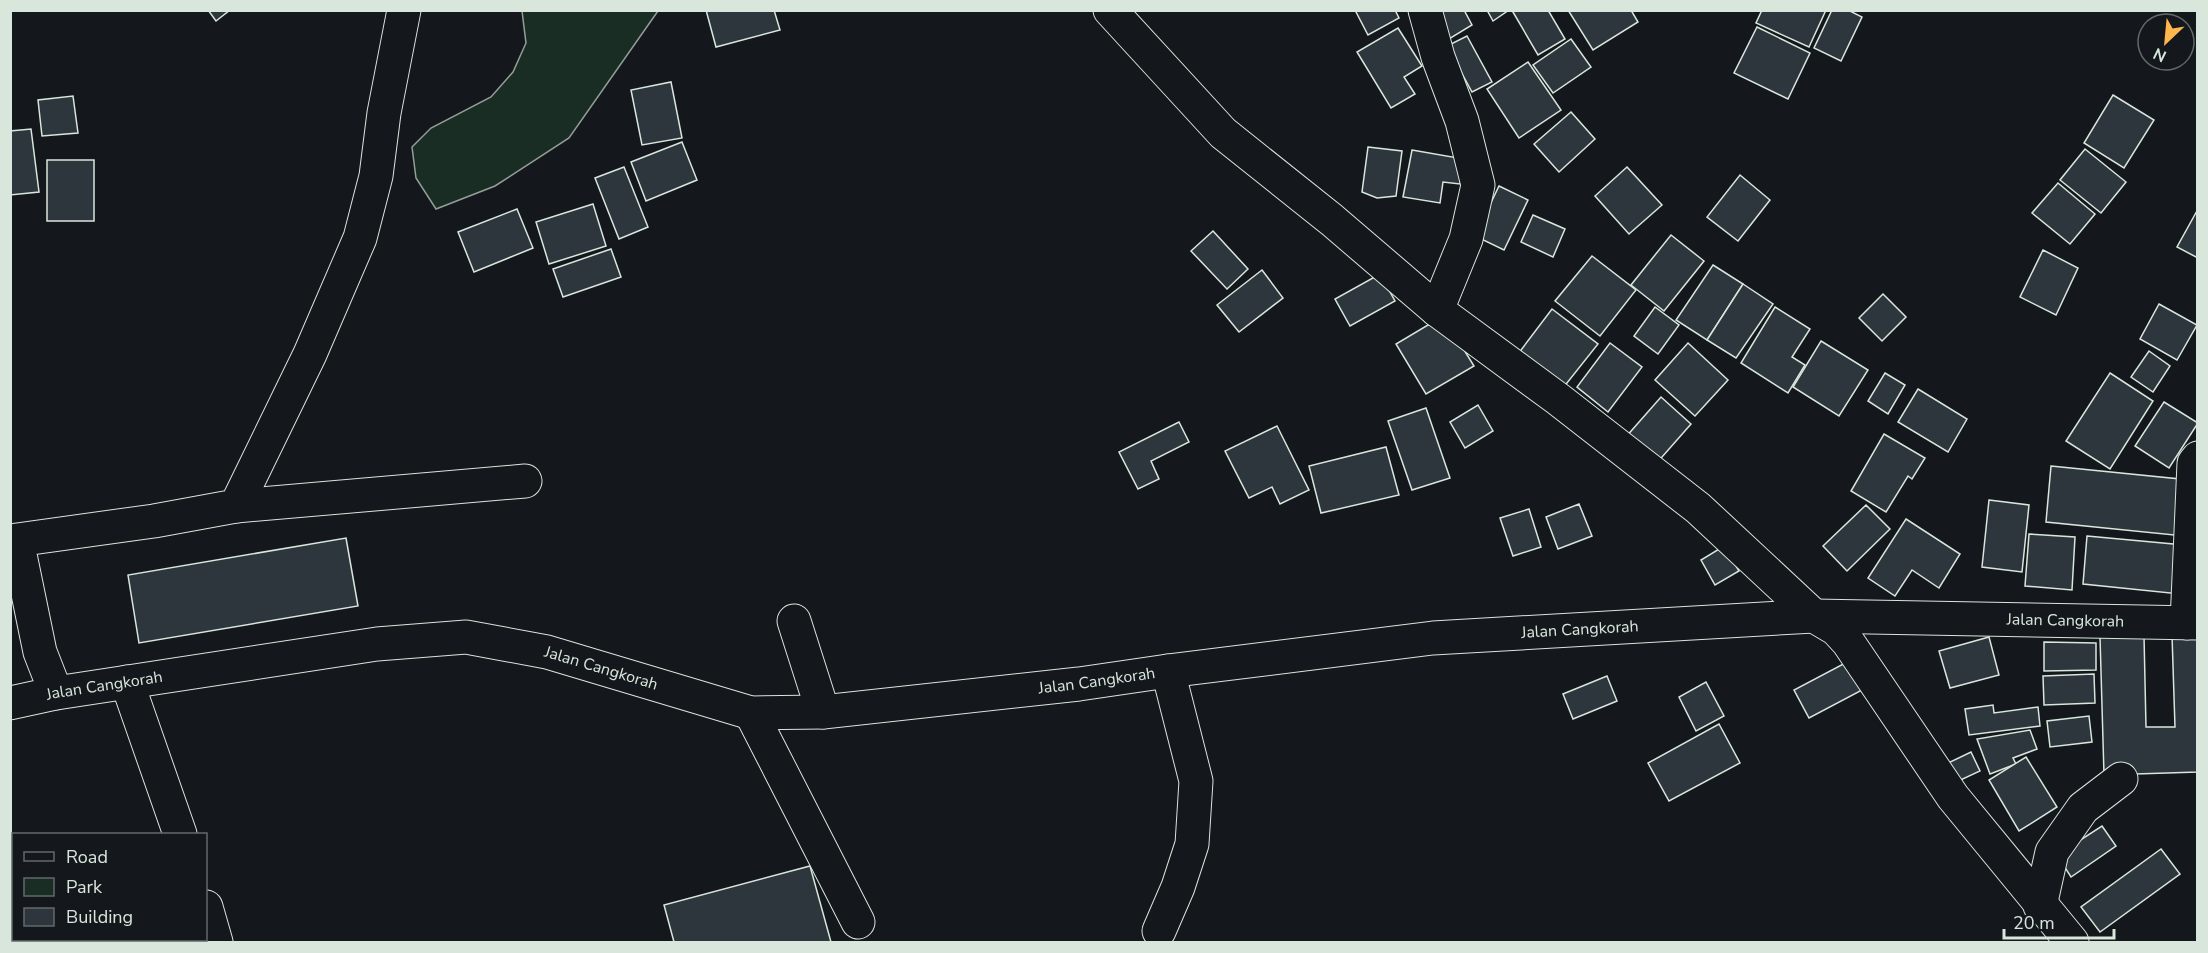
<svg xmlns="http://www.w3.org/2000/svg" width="2208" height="953" font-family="'Nunito Sans',sans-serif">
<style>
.green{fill:#1a2d24;stroke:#939e99;stroke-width:1.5}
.building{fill:#2c363c;stroke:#d8e6dc;stroke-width:1.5}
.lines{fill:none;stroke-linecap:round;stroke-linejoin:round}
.minor-casing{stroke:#d8e6dc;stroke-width:35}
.major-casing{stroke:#d8e6dc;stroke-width:35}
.minor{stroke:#14181c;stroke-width:33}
.major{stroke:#14181c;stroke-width:33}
.labels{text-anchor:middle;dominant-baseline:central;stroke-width:4.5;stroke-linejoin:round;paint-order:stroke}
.street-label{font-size:16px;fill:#d8e6dc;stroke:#14181c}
</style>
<rect width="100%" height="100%" fill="#14181c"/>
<polygon class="green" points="522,11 658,11 569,138 495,186 436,209 416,178 412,147 431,128 491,97 513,72 526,43"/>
<g class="building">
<polygon points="208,10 230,10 216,21"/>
<polygon points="706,10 774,10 780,30 716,47"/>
<polygon points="1355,10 1395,10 1399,18 1368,35"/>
<polygon points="1433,10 1464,10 1472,25 1449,39"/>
<polygon points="1487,10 1509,10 1493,21"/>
<polygon points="1515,10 1548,10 1565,39 1538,55 1513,12"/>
<polygon points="1568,10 1631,10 1638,22 1593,50"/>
<polygon points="1762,10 1826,10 1809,47 1756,23"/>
<polygon points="1832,10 1848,10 1862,17 1841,61 1814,48"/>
<polygon points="1757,27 1810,53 1788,99 1734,73"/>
<polygon points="1398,28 1422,66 1404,77 1415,94 1391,108 1357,52"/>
<polygon points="1467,36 1492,82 1472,92 1447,46"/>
<polygon points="1571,39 1591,67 1553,93 1533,65"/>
<polygon points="1528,62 1561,110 1519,138 1487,89"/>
<polygon points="671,82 682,138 642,145 631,90"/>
<polygon points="2113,95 2154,120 2124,168 2084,143"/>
<polygon points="73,96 78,133 42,136 38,100"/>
<polygon points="1571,112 1595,139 1559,172 1534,144"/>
<polygon points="31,129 39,192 10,195 10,131"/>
<polygon points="682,142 697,180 646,201 631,162"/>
<polygon points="1368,147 1402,151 1396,196 1377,198 1362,192"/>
<polygon points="2085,149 2126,182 2101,213 2060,180"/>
<polygon points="1412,150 1464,159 1460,184 1443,182 1440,203 1403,197"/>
<rect x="47" y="160" width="47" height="61"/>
<polygon points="624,167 648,227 619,239 595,178"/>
<polygon points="1627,167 1662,205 1629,234 1595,196"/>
<polygon points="1740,175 1770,200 1738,241 1707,217"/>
<polygon points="2058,183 2095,214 2070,244 2032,213"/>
<polygon points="1499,186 1528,200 1504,250 1475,236"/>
<polygon points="593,204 606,246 549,264 536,222"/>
<polygon points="517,209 533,248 474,272 458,232"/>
<polygon points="2198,209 2198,258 2177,247"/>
<polygon points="1533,215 1565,229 1553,257 1521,242"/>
<polygon points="1213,231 1248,269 1227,289 1191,251"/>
<polygon points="1671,235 1704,261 1664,311 1631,285"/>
<polygon points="611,249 621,277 563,297 553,269"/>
<polygon points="2043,250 2078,268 2056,315 2020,297"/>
<polygon points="1592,256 1636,290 1600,336 1555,301"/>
<polygon points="1713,265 1743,284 1707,340 1676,320"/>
<polygon points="1262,270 1283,298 1239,332 1217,305"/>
<polygon points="1380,274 1395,301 1350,326 1335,299"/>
<polygon points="1743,284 1773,304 1736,358 1707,340"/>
<polygon points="1883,294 1906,317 1882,341 1859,318"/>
<polygon points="2159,304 2197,325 2177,360 2140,339"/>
<polygon points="1655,307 1679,325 1658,354 1634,336"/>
<polygon points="1775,307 1810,329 1792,357 1805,365 1788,393 1741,363"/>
<polygon points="1552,309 1598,344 1563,388 1518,354"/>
<polygon points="1443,316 1474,366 1426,394 1396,344"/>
<polygon points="1821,341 1868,370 1839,416 1793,387"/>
<polygon points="1610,343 1642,367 1608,412 1577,387"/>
<polygon points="1688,343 1728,380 1695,416 1655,380"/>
<polygon points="2149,351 2170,366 2153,392 2131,377"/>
<polygon points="1885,373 1905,385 1888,414 1868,401"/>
<polygon points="2110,373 2153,401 2110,469 2066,441"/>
<polygon points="1918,389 1967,419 1948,452 1898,422"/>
<polygon points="1661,397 1691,424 1655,465 1625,438"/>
<polygon points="2164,402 2198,423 2169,468 2135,446"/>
<polygon points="1478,405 1493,431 1465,448 1450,422"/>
<polygon points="1426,408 1450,478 1412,490 1388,421"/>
<polygon points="1179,422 1189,442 1151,461 1159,479 1138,489 1119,452"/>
<polygon points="1277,426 1309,490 1280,504 1272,487 1249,498 1225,451"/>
<polygon points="1884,434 1925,458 1912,479 1908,476 1886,512 1851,491"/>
<polygon points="1386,447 1399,495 1321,513 1309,466"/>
<polygon points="2051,466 2190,480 2184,536 2046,522"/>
<polygon points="1989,500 2029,505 2022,572 1982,567"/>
<polygon points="1579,504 1592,536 1558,549 1546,517"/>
<polygon points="1866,505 1890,529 1847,571 1823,546"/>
<polygon points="1529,509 1541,547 1513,556 1500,518"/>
<polygon points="1906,519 1960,554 1939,588 1912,570 1895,596 1868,578"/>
<polygon points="2029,534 2075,537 2072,590 2025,586"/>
<polygon points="2087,536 2184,545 2180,594 2083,584"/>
<polygon points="346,538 358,606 139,643 128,575"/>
<polygon points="1724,546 1739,571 1715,585 1701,560"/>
<polygon points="2172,635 2198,635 2198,772 2104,775 2100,637 2144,636 2146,727 2175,727"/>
<polygon points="1989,637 1999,675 1950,688 1939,651"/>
<polygon points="2044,642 2096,643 2096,670 2044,671"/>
<polygon points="1849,661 1864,689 1809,718 1794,690"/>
<polygon points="2094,674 2095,703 2044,705 2043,676"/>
<polygon points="1607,676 1617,701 1573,719 1563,694"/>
<polygon points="1706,682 1724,716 1696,731 1679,697"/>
<polygon points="1993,705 1994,713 2038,707 2040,726 1969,735 1965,709"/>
<polygon points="2089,716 2092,742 2050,747 2047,721"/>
<polygon points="1719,724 1740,763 1669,801 1648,763"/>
<polygon points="2030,730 2037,749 2013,758 2016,764 1990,774 1977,739"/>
<polygon points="1971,752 1980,771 1952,784 1944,765"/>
<polygon points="2026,757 2057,807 2019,831 1989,780"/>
<polygon points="2102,826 2116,846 2071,877 2057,855"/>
<polygon points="2161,849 2180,874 2100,932 2081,907"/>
<polygon points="810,866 831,942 674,942 664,905"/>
</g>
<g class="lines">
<g class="minor-casing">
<g id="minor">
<polyline points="1110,10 1223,133 1332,220 1437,310 1558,399 1698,508 1814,616 1836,629 1848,642 1953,797 2072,942"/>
<polyline points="1425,10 1438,57 1462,121 1478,185 1466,239 1437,310"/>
<polyline points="236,506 525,481"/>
<polyline points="794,621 823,712"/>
<polyline points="2187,623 2194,463 2198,458"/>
<polyline points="127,682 180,834"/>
<polyline points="56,693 40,652 17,540 154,521 236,506 310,354 360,238 376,176 384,113 404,10"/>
<polyline points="751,713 858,922"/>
<polyline points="2040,906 2052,852 2083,808 2121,779"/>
<polyline points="206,907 216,942"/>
<polyline points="1159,931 1178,887 1192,844 1196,781 1168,671"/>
<polyline points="110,942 117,940"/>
</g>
</g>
<g class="major-casing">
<g id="major">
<path id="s1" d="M 10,703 L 56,693 L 377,644 L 466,637 L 547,652 L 751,713 L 823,712 L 1079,684 L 1168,671 L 1433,638 L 1814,616 L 2198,623"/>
</g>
</g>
<use href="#minor" class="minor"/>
<use href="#major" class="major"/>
</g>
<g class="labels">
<g class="street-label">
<text stroke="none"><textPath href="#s1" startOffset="2076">Jalan Cangkorah</textPath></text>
<text stroke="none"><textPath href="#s1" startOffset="1590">Jalan Cangkorah</textPath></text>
<text stroke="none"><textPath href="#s1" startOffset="600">Jalan Cangkorah</textPath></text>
<text stroke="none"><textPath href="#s1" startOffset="1104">Jalan Cangkorah</textPath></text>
<text stroke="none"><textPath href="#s1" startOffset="96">Jalan Cangkorah</textPath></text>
</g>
</g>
<rect width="2208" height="953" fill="none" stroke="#d8e6dc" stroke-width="24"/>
<rect x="12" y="833" width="195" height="108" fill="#14181c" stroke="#626a69" stroke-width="1.5"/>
<rect x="24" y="852" width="30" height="9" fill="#14181c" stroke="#626a69" stroke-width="1.5"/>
<text x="66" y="863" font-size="18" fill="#d8e6dc">Road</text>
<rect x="24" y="878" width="30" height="18" fill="#1a2d24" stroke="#626a69" stroke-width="1.5"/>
<text x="66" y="893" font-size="18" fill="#d8e6dc">Park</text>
<rect x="24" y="908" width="30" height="18" fill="#2c363c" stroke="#626a69" stroke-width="1.5"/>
<text x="66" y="923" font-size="18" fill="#d8e6dc">Building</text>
<g transform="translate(2166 42) rotate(206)"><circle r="28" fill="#14181c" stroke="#626a69" stroke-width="1.5"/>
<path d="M0-4.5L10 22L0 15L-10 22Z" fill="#ffb74d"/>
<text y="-9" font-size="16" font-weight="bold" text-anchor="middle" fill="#d8e6dc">N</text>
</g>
<path d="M2004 929v9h110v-9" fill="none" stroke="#d8e6dc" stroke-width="3"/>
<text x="2013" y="929" font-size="18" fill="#d8e6dc" stroke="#14181c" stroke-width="4.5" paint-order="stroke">20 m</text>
</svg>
